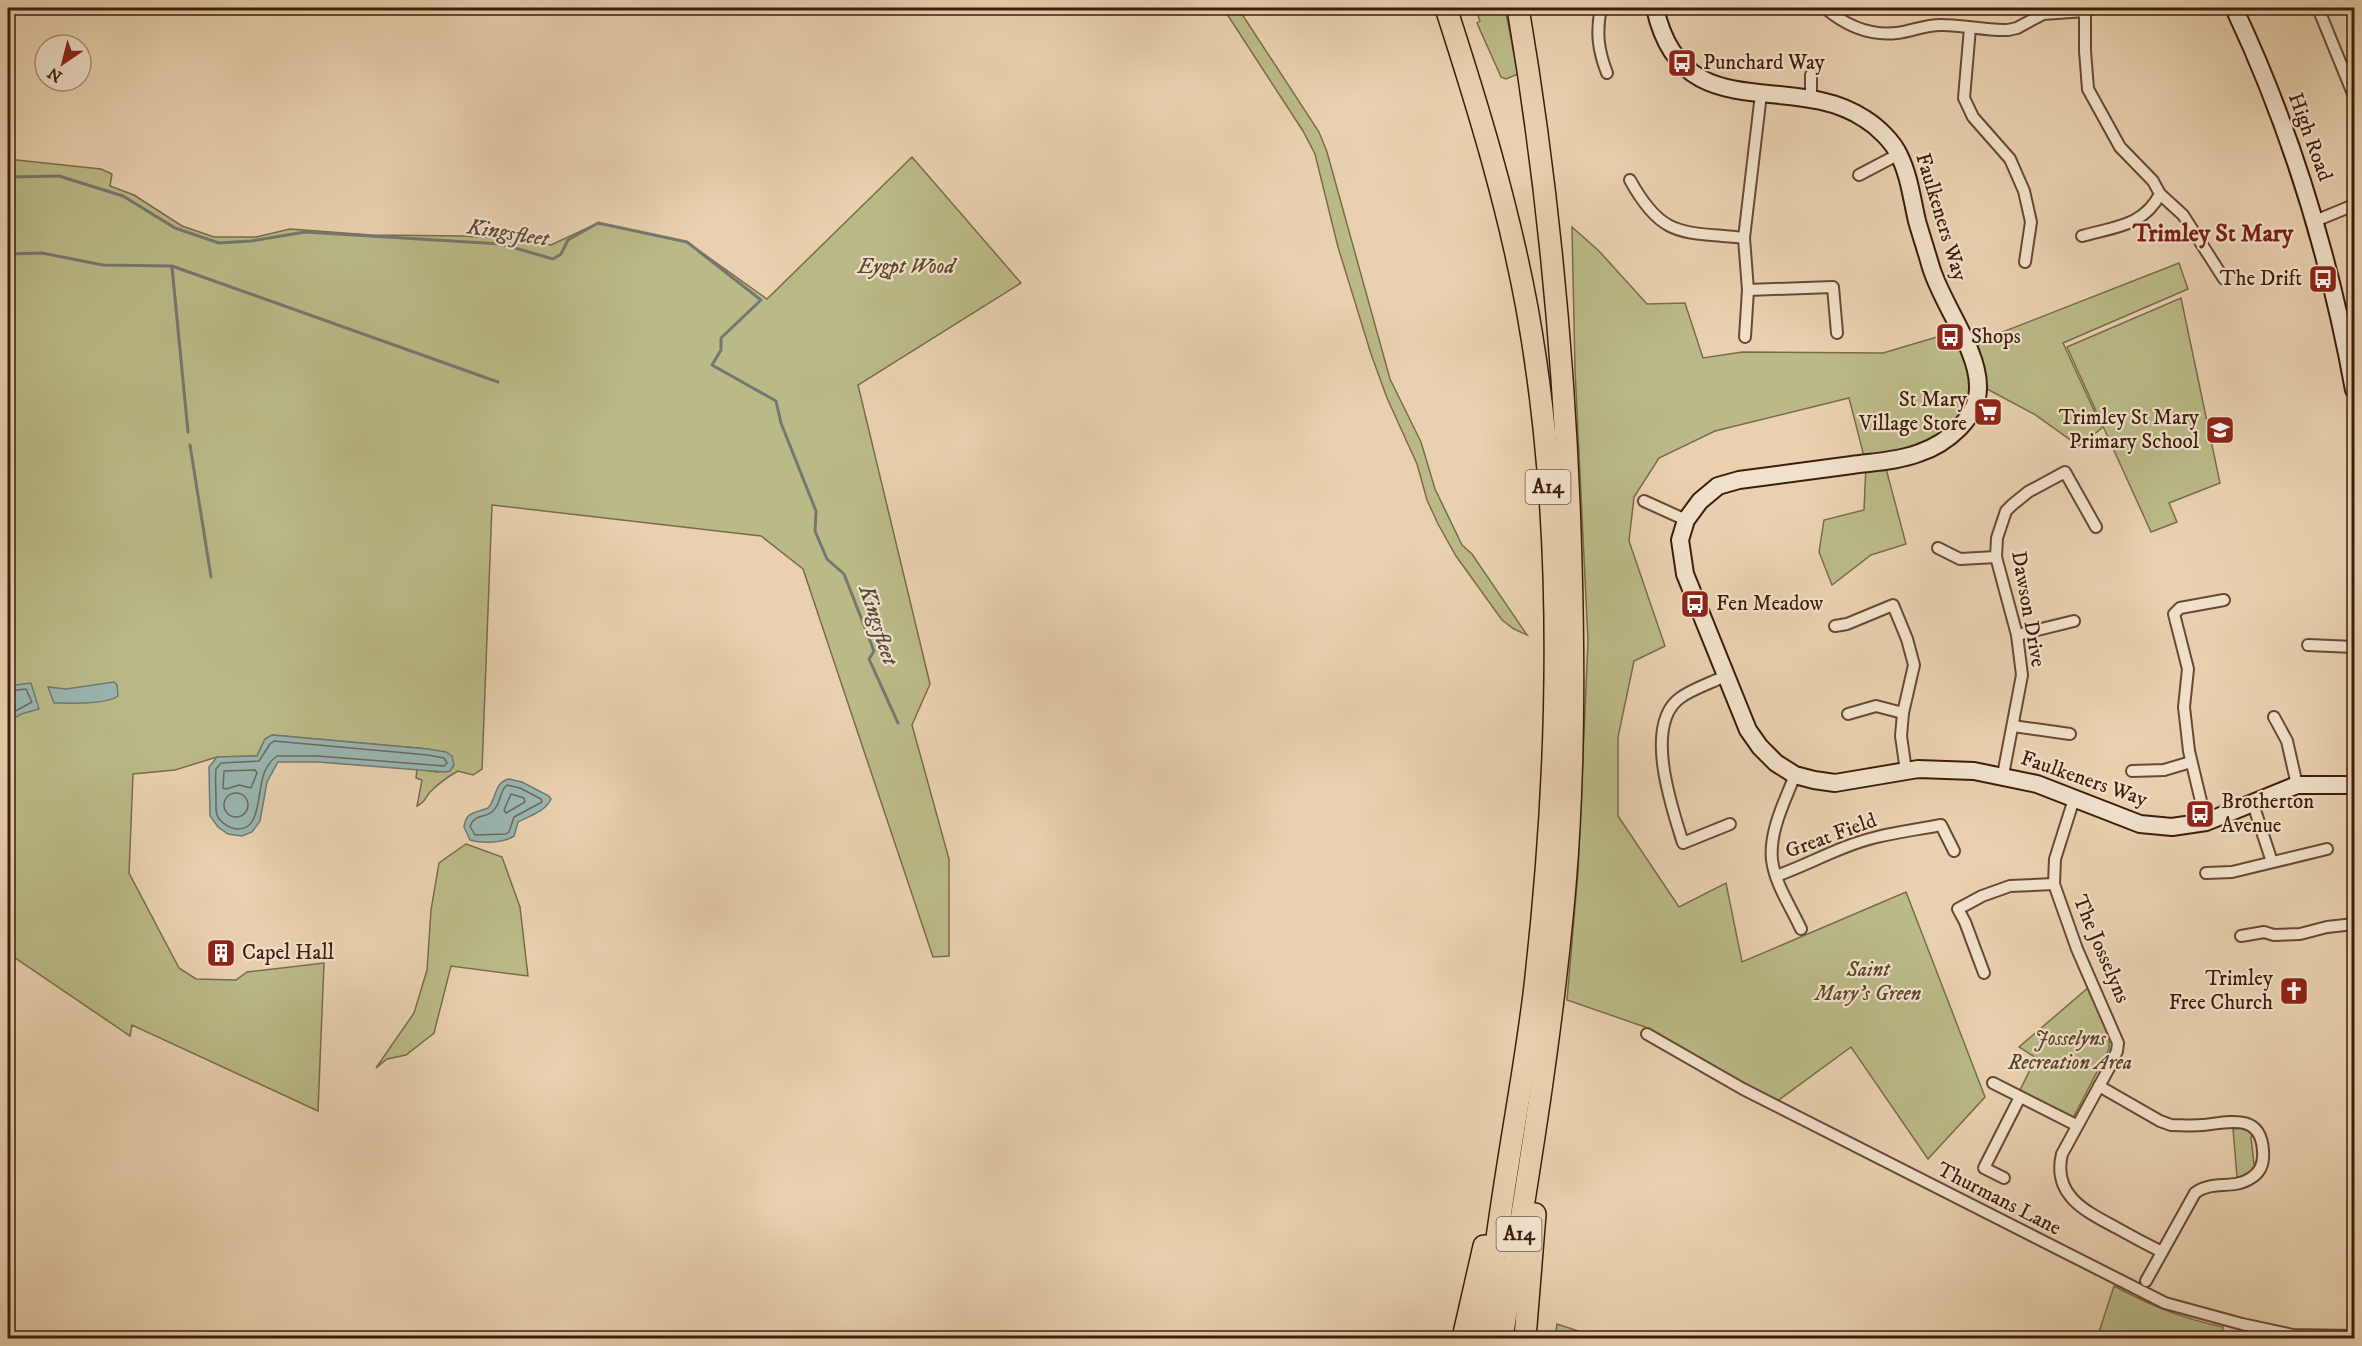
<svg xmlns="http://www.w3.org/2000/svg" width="2362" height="1346" font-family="'IM FELL DW Pica',serif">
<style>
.green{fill:#baba88;stroke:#7c6b4a;stroke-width:1.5}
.water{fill:#99b6b1;stroke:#75786f;stroke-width:1.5}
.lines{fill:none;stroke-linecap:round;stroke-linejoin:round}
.shore{stroke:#6c695e;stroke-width:1.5}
.stream{stroke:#75786f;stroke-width:3}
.street-casing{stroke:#694934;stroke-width:14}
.secondary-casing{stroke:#3e1c0b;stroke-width:20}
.highway-casing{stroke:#3e1c0b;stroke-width:24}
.street{stroke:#f1e1cb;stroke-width:10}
.secondary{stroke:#f1e1cb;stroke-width:16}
.highway{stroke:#e9d1af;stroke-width:21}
.labels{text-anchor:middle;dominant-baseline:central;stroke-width:4.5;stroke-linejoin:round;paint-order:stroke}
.shield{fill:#f1e1cb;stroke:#745745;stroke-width:1.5}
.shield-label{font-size:20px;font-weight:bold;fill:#3e1c0b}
.poi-label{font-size:21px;fill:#3e1c0b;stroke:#f1e1cb;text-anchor:start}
.street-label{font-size:21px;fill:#3e1c0b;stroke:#f1e1cb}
.park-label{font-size:21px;font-style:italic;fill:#5d442a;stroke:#f1e1cb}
.water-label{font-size:22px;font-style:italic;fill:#594a3d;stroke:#f1e1cb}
.quarter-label{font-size:24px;font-weight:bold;fill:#7a1f14;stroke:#f1e1cb}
</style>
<rect width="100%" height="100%" fill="#e9d1af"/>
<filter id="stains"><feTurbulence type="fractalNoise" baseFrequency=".00333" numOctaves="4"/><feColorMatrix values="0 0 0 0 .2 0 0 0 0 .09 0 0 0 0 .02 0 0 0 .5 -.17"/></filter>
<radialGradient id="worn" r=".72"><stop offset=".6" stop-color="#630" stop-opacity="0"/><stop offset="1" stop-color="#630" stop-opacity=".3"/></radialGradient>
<g class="green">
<polygon points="1223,8 1238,8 1319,132 1327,152 1390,379 1421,442 1435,489 1462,545 1472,554 1527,635 1514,629 1502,620 1456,556 1438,524 1427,500 1417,464 1387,398 1371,354 1338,247 1315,154 1303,131"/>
<polygon points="1475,8 1505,8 1518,74 1506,79 1501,77 1477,23 1480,21"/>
<path d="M 912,157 L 1021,283 L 858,385 L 930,684 L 912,725 L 949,859 L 949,956 L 933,957 L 803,569 L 761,536 L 492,505 L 482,769 L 473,775 L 458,771 C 449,776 437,785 430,792 C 425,798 425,803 417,806 L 422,780 L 416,778 L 417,769 L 438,772 L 428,749 L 272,735 L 265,739 L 257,756 L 217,757 L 175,770 L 133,774 L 129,873 L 179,968 L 196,979 L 236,980 L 247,972 L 324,963 L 318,1111 L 132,1025 L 130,1036 L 8,953 L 8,159 L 101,169 L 112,174 L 110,186 L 134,195 L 182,226 L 214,237 L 256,237 L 290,229 L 371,235 L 462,236 L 517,239 L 551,245 L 598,223 L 687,242 L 767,299 Z"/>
<polygon points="1572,227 1599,251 1647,304 1685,303 1703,358 1742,352 1883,353 1947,334 1958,329 1978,388 1954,433 1884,461 1906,544 1871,555 1832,585 1819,552 1824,520 1864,510 1866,464 1849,398 1715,431 1659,458 1634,497 1629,541 1665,646 1634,661 1618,737 1618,816 1679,907 1726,883 1742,962 1906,892 1985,1097 1928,1159 1851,1047 1776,1102 1645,1027 1567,1000 1578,872 1588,641 1575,370"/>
<polygon points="2179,263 2188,289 2063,343 2102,428 2079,446 2034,414 1987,389 1977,342"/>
<polygon points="2181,298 2220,483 2169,503 2177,522 2151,532 2067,347"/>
<polygon points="466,844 502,857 520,907 528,976 451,966 434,1033 406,1055 387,1059 376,1068 414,1013 427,970 431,910 439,863"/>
<path d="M 2089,987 C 2099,1007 2111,1026 2109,1049 L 2073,1118 L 2019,1092 L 2036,1058 L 2019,1047 Z"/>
<polygon points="2245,1128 2253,1132 2251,1137 2254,1164 2256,1168 2250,1175 2237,1177 2233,1129"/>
<path d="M 2114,1286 C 2152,1306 2180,1318 2223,1327 L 2222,1338 L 2097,1338 Z"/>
<polygon points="1557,1324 1599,1338 1555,1338"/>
</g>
<g class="water">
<path d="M 114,682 L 117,685 L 118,696 C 106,705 69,703 54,703 L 48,687 L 66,689 Z"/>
<polygon points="31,683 39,709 21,714 8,722 8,686"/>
<polygon points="272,735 428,749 446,752 452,756 454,765 450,771 445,772 318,762 278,762 267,782 260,821 252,832 242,836 228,834 218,827 210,816 209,767 217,757 257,756 265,739"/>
<path d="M 509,779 L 522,782 L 549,796 L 551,799 C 545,812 531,815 518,822 L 514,836 C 503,843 483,844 470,840 L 464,827 C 466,811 476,813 488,808 C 497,798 494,782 509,779 Z"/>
</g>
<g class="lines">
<g class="shore">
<polyline points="8,691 26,689 32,702 8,715"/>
<path d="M 274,741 L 428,755 L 444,758 L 447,763 L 444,766 L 318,756 L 277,756 C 256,770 263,801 253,820 C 247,832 232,831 222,822 C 215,816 216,810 216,801 C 216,790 215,779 216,769 L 221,763 L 259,761 L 270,744 Z"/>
<polygon points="255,770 257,773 251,788 239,785 226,789 223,788 224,771"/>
<path d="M 507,785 L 520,788 L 541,799 L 542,802 L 514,817 L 509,832 L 506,834 L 475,835 L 470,826 C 475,813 485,819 493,811 C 501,804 499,791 507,785 Z"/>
<circle cx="236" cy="805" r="12"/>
<polygon points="511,794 524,798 525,802 506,813 504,810"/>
</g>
<g class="stream">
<polyline points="8,177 59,176 123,196 175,228 219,243 251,241 305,232 501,244 553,259 561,254 568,240 598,223 687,242 761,300 721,338 721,350 712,365 776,401 781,423 816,511 815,531 827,559 844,574 874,651 869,659 898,723"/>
<polyline points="8,254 42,253 103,265 172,266 498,382"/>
<polyline points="172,267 188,432"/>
<polyline points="190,445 211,577"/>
</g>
<g class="street-casing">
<g id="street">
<path d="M 1601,8 C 1596,32 1598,50 1607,73"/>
<path d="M 1825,8 C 1845,25 1870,36 1897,33 C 1913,31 1927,24 1943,25 C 1965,25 1986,31 2008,30 L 2017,28 L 2043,14 L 2085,11"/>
<polyline points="2318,8 2354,96"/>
<polyline points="1970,28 1964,98 1973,117 2010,159 2024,191 2031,222 2025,262"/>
<polyline points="1811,100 1811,75"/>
<polyline points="1859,175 1899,154"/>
<path d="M 1630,180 C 1663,240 1683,231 1744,238"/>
<polyline points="2160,194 2183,215 2224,279"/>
<polyline points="2315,221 2354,205"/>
<path d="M 2082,236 C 2114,227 2144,226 2160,194 L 2153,181 L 2120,147 L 2088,89 L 2085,51 L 2085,8"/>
<polyline points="1748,290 1833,287 1837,333"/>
<polyline points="1745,337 1748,290 1744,238 1761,94"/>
<polyline points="1644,501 1686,520"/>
<polyline points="1938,548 1960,559 1996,557"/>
<polyline points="1835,626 1847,624 1893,605 1907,639 1914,665 1903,713 1901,736 1906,771"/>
<polyline points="2017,635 2074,621"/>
<polyline points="2308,645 2354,647"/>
<path d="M 1725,676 C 1711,683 1692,689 1680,698 C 1643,725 1672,808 1683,843 L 1730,824"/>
<polyline points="1848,714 1876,706 1903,713"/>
<polyline points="2274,717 2287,741 2297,785"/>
<polyline points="2013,726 2070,734"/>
<polyline points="2132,771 2164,770 2191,762"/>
<path d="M 1795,775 C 1785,801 1769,831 1772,860 C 1775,884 1791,907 1801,929"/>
<polyline points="2003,775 2022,675 2017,635 1996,557 1997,538 2006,511 2012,505 2028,492 2065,472 2096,527"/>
<path d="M 2074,799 L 2055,859 L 2054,884 L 2077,949 L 2118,1043 L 2117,1051 L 2109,1068 L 2062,1154 C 2052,1195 2085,1211 2115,1227 C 2131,1236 2146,1244 2162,1252"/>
<polyline points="2253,804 2272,862"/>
<polyline points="2206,822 2189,751 2184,707 2188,669 2174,614 2180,608 2224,600"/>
<polyline points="2206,873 2232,872 2327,849"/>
<path d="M 1776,876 C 1810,864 1842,845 1877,837 C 1898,832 1920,829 1941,825 L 1954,851"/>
<polyline points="2241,936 2264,932 2274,935 2300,934 2327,927 2354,924"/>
<polyline points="1984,973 1965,922 1958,909 1982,896 2010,886 2054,884"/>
<polyline points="1647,1034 1743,1089 2165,1303 2242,1324 2293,1335 2354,1336"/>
<polyline points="1993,1083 2076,1125"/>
<path d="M 2099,1086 L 2160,1121 L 2171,1125 C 2181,1125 2192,1126 2203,1125 C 2230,1122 2261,1113 2263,1151 C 2264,1162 2261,1172 2251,1178 C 2234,1190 2211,1180 2195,1193 L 2146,1281"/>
<polyline points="2004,1178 1984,1168 2020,1097"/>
</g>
</g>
<g class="secondary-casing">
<g id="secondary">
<path d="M 1655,8 C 1682,131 1790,69 1865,119 C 1878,127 1893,142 1899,155 C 1909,175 1912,199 1917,221 C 1921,235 1926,250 1930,264 C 1940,302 1978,348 1978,386 C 1979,418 1946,444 1919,453 C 1898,461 1873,462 1852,465 C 1814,470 1777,475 1739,480 L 1718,486 L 1700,501 L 1686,520 L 1680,540 L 1685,574 L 1748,730 L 1760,747 L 1776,763 L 1795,775 L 1814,780 L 1835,783 L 1918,769 L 1974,771 L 2037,784 L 2140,824 L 2172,827 L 2206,822 L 2297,785 L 2354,785"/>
<path d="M 2234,8 C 2291,129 2330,258 2354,390"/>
</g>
</g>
<g class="highway-casing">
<g id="highway">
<path d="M 1446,8 C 1478,107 1508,205 1527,308 C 1566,524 1560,760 1536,977 C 1529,1042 1517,1106 1507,1171 C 1498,1227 1491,1283 1482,1338"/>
<polyline points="1463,1338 1484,1246"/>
<path d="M 1502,1338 C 1526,1188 1552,1038 1565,885 C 1574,779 1574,670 1571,563 C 1566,376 1549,191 1518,8"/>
<polyline points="1525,1338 1535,1214"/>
</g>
</g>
<use href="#street" class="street"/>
<use href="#secondary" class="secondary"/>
<use href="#highway" class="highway"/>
</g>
<defs>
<g id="bus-square" transform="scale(1.5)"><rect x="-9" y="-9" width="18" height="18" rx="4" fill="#8f2418" stroke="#f1e1cb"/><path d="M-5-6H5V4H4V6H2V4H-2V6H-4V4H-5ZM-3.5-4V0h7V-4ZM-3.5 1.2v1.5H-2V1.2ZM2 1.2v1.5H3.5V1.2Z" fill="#fff"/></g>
<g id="supermarket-square" transform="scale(1.5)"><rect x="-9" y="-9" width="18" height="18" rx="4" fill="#8f2418" stroke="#f1e1cb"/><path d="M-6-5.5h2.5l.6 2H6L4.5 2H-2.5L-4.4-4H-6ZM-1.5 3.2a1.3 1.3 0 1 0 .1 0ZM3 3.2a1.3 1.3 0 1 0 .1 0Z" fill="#fff"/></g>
<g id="school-square" transform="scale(1.5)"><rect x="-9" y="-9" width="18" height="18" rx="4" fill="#8f2418" stroke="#f1e1cb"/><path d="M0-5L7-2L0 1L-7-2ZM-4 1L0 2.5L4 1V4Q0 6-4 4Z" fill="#fff"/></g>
<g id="building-square" transform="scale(1.5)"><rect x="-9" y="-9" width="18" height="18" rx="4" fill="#8f2418" stroke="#f1e1cb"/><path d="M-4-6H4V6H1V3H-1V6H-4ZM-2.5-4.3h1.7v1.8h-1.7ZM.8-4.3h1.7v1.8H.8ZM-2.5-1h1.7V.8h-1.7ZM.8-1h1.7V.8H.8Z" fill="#fff"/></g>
<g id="church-square" transform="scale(1.5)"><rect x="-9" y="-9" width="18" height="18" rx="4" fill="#8f2418" stroke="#f1e1cb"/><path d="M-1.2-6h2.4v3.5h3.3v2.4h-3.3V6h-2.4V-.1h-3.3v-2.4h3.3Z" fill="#fff"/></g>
</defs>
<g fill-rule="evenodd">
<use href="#bus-square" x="1682" y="63"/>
<use href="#bus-square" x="2323" y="279"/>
<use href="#bus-square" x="1950" y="337"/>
<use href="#supermarket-square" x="1988" y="412"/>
<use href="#school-square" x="2220" y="430"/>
<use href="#bus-square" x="1695" y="604"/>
<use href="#bus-square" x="2200" y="814"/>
<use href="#building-square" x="221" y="953"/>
<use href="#church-square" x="2294" y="991"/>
</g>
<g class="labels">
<g class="shield">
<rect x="1525.5" y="470" width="45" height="34" rx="4.5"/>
<rect x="1496.5" y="1217" width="45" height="34" rx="4.5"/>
</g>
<g class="shield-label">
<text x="1548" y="487">A14</text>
<text x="1519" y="1234">A14</text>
</g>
<g class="poi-label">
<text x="1703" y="63">Punchard Way</text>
<text x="2302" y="279" text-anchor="end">The Drift</text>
<text x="1971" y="337">Shops</text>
<text x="1967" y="400" text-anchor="end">St Mary<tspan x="1967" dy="24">Village Store</tspan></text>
<text x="2199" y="418" text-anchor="end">Trimley St Mary<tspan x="2199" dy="24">Primary School</tspan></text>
<text x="1716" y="604">Fen Meadow</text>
<text x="2221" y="802">Brotherton<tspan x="2221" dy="24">Avenue</tspan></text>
<text x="242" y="953">Capel Hall</text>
<text x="2273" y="979" text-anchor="end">Trimley<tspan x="2273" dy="24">Free Church</tspan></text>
</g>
<g class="street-label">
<text transform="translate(2310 137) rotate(70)">High Road</text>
<text transform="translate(1941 217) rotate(73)">Faulkeners Way</text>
<text transform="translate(2028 609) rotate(80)">Dawson Drive</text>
<text transform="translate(2084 779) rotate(19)">Faulkeners Way</text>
<text transform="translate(1831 836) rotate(-20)">Great Field</text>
<text transform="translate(2101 949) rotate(67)">The Josselyns</text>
<text transform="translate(1999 1199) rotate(27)">Thurmans Lane</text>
</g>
<g class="park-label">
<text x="906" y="267">Eygpt Wood</text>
<text x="1868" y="970">Saint<tspan x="1868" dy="24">Mary's Green</tspan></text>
<text x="2070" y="1039">Josselyns<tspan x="2070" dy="24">Recreation Area</tspan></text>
</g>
<g class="water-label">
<text transform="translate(508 233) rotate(9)">Kingsfleet</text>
<text transform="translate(878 625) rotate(72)">Kingsfleet</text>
</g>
<g class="quarter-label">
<text x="2213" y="234">Trimley St Mary</text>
</g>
</g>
<rect width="2362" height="1346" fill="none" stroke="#e9d1af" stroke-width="30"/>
<rect x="9" y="9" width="2344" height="1328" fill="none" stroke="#3e1c0b" stroke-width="3"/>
<rect x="15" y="15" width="2332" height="1316" fill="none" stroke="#3e1c0b" stroke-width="1.5"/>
<g transform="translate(63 63) rotate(215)"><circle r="28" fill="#f1e1cb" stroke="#a9927e" stroke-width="1.5"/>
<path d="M0-4.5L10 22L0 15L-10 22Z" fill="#8f2418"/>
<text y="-9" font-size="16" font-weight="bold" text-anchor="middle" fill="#3e1c0b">N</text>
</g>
<rect width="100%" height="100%" filter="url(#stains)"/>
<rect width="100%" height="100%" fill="url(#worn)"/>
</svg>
